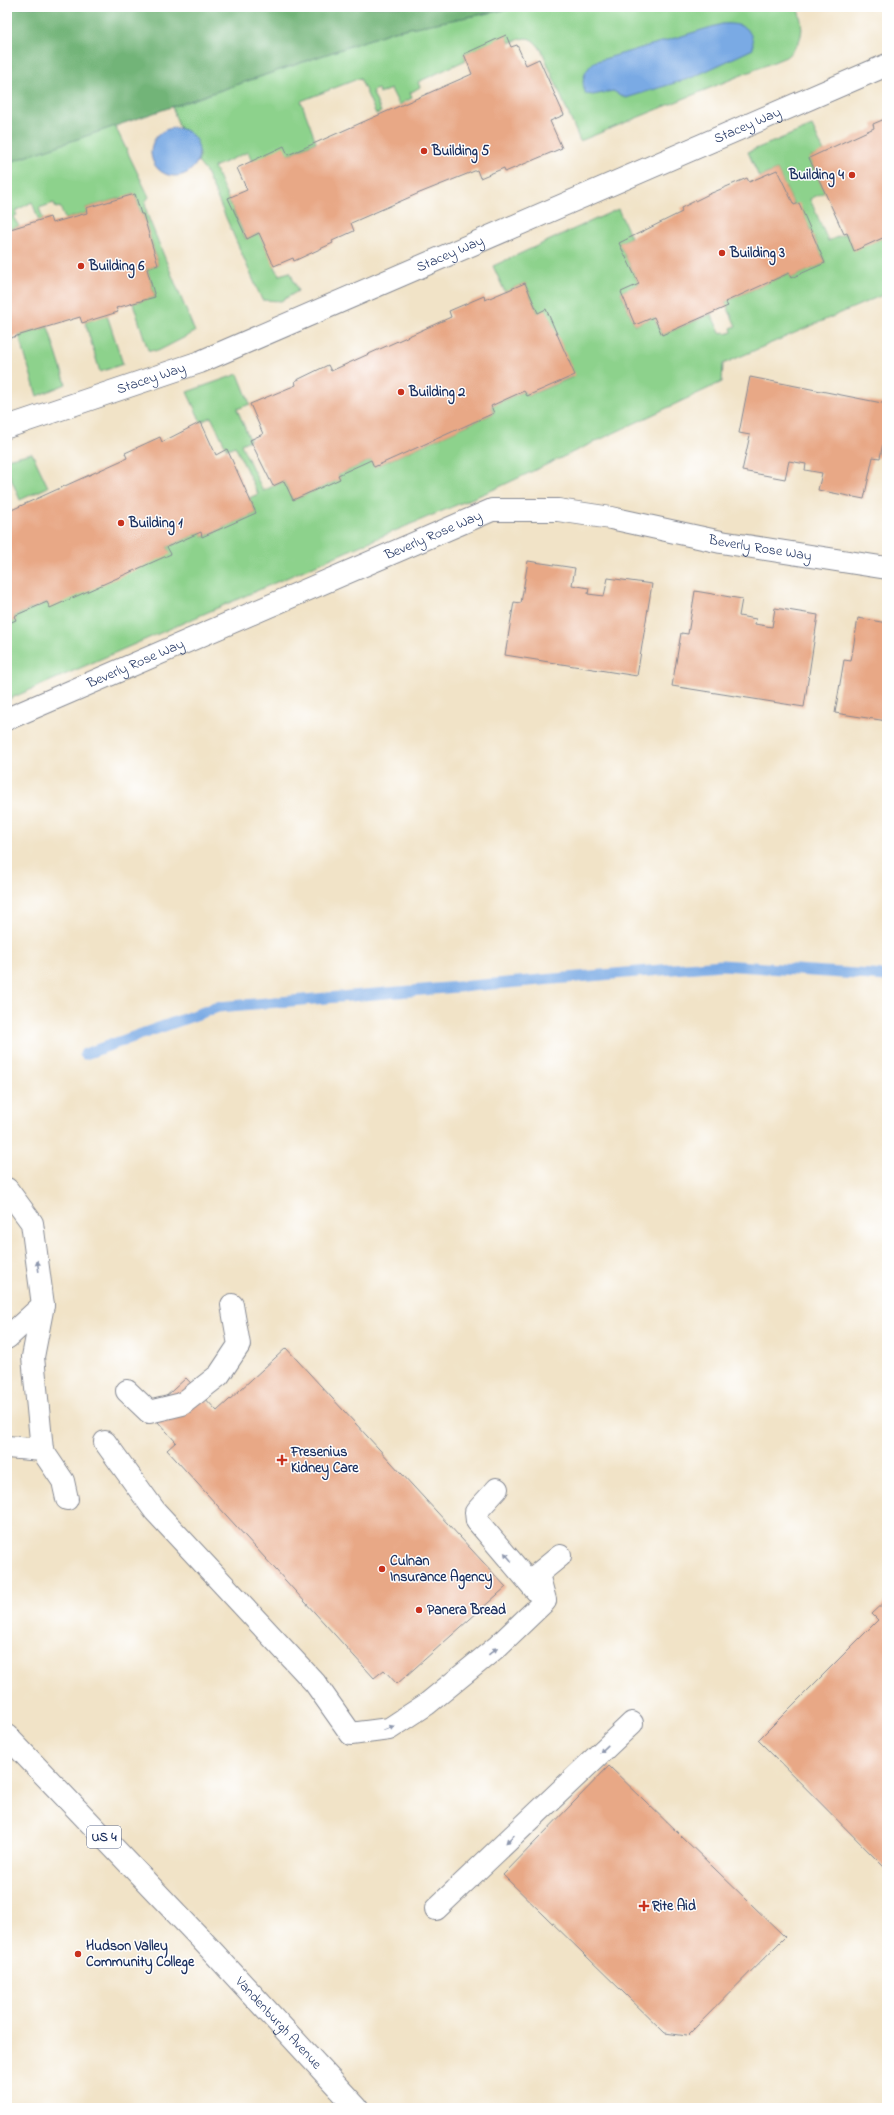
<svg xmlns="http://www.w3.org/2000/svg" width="894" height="2115" font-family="'Indie Flower',sans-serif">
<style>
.green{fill:#8dd28c;stroke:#548075}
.forest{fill:#72b478;stroke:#46726b}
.water{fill:#7aaae4;stroke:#4a6ca1}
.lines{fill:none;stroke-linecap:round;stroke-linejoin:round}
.stream{stroke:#7aaae4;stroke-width:11}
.building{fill:#e8a886}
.minor-casing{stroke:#868992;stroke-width:24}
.major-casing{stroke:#868992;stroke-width:24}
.minor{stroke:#fff;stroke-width:22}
.major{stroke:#fff;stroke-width:22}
.oneway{fill:#8d97ae}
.poi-dot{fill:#c8321e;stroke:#fff;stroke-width:1.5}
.labels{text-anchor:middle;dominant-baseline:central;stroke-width:3;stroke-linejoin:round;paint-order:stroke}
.shield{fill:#fff;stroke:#5f6d8e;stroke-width:1}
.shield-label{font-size:13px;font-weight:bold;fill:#1b2f5e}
.street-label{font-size:14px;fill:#1b2f5e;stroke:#fff}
.poi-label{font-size:14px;font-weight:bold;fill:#1b2f5e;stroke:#fff;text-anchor:start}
</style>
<rect width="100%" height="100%" fill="#fff"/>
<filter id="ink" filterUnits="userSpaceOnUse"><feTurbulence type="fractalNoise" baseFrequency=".025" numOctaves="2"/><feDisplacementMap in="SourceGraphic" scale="8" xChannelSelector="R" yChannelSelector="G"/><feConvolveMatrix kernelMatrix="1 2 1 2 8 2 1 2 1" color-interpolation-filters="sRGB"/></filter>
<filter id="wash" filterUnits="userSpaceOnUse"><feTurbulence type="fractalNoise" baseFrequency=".012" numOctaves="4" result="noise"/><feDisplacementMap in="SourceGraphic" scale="16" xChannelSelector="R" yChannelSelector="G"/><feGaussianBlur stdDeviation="0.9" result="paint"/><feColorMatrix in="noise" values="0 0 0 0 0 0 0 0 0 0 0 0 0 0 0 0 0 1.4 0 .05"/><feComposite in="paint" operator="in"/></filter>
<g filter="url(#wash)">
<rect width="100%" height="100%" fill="#f1e3c7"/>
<g class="green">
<path d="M 520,7 L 797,7 C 805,28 804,42 786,57 L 580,141 L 542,51 C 531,35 527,36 510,43 L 506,36 L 464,54 L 466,60 L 418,82 L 420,87 L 410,93 L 412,98 L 399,105 L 391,89 L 380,93 L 378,89 L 372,91 L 381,112 L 376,114 L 360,78 L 301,101 L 316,142 L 288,155 L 252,162 L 248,152 L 214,167 L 246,239 L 259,233 L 279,275 L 290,272 L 298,291 L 281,301 L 262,300 L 206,172 L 198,162 L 200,155 L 188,132 L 180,129 L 172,107 L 394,31 Z"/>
<polygon points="115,126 149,197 145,202 147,214 195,332 158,351 148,350 133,303 155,297 147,269 158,265 143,214 141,214 135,194 86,208 87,213 65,219 60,207 56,208 54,203 39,208 43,219 39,221 32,202 15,211 17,215 13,217 19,226 7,230 7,163"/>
<polygon points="812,126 824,152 809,158 825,192 810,199 828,241 847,233 854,250 887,236 887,293 723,364 722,382 497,488 366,543 7,700 7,624 16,620 14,616 170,553 167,547 201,532 203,537 256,513 249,498 258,494 235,446 227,449 211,417 201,422 187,392 238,374 250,404 237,409 250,440 241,444 263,491 284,481 293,500 340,479 338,475 371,460 374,467 494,413 491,406 524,391 527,396 575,376 546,310 538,313 525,283 505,292 493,266 618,209 631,237 619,243 639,284 621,292 635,325 654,317 662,335 711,314 720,333 725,332 726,334 732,332 731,328 736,326 725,302 789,273 791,278 825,263 799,204 794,205 777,170 759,177 748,152"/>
<polygon points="107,315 123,364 100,372 85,322"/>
<polygon points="48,327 66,384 37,396 19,335"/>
<polygon points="32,453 48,487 20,500 7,469 7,459"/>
</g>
<polygon class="forest" points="7,7 520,7 394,31 7,163"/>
<g class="water">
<path d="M 722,24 C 740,23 754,27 753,49 L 691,78 L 626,98 L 613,91 L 593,95 L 586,94 C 580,80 584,72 594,62 Z"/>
<circle cx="175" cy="152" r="24"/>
</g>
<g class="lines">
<polyline class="stream" points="85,1054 218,1007 721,965 887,976"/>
</g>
<g id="blocks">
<g class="building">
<polygon points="506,35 511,47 517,45 526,65 539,59 564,115 550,121 562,148 505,172 504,168 480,178 477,170 417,194 351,223 354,231 332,241 333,243 294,261 293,258 274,266 259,233 247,239 228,198 247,190 237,168 284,146 288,155 472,74 464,54"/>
<polygon points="887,118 887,236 854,251 847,233 844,234 809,158 874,128 873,124"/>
<polygon points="777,170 794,205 799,203 825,263 791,278 789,273 725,302 728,306 662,335 654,317 635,325 621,292 639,284 619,243 682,212 681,208 707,195 747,178 749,182"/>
<polygon points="135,194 141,214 143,214 158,265 147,269 155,297 116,308 118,312 82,323 80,317 7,339 7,230 50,217 52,223 87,213 86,208"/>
<polygon points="525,283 538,313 546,309 575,375 527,396 524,391 491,406 494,413 374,467 371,460 338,475 340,479 293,500 284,481 273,486 250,440 263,434 250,404 296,385 295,381 328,365 331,371 451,317 449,311 484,296 485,300"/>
<polygon points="750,377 887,404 887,424 880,458 873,457 864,499 818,490 822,473 805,470 806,464 789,461 785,479 742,471 750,435 739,433"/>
<polygon points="201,422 216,455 227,449 256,513 202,537 201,532 167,547 171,554 50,608 47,602 14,616 16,620 7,624 7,512 127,458 125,453 160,437 162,442"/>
<polygon points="528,561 575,568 572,585 589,588 588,594 604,596 608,578 652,584 637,676 505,655 514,602 521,603"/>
<polygon points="695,591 742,599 739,616 756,619 755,624 772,627 775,608 818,615 804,707 672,686 681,633 688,634"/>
<polygon points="858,618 887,623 887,721 835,713 844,660 851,661"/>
<polygon points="286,1348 506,1587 397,1684 384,1670 374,1678 167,1450 176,1442 149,1412 186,1378 217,1411"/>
<polygon points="887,1600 887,1870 758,1740 878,1620 872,1614"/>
<polygon points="609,1766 785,1937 687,2036 665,2033 503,1875"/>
</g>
</g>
</g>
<g filter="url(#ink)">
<use href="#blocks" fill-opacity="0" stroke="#868992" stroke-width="1"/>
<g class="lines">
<g class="minor-casing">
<g id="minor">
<path id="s1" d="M 7,427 L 200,362 L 887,65"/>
<path id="s2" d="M 7,719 L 492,510 L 558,510 L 611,518 L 721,542 L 887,568"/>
<polyline points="7,1189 32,1223 43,1305 33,1357 42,1450"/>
<polyline points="7,1338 43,1305"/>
<polyline points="127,1391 149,1412 182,1404 219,1375 239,1345 232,1305"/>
<polyline points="105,1442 155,1511 315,1683 351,1734 389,1729 427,1704 498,1646 545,1601 477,1521 476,1512 497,1489"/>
<polyline points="7,1447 42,1450 63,1481 67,1499"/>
<polyline points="545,1600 538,1574 560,1556"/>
<polyline points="436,1909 632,1723"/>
</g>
</g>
<g class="major-casing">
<g id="major">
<path id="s3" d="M 7,1736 L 200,1938 L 357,2108"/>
</g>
</g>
<use href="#minor" class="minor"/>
<use href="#major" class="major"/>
</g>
<defs><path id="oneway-solid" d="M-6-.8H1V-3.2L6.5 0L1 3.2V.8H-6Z"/></defs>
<g class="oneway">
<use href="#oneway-solid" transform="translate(38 1266) rotate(-98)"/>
<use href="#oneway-solid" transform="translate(508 1557) rotate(-130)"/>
<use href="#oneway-solid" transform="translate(493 1651) rotate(-39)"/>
<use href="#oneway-solid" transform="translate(389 1728) rotate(-21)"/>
<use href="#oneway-solid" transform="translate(604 1749) rotate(136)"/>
<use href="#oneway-solid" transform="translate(510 1839) rotate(136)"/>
</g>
</g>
<g class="poi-dot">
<circle cx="424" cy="151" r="4"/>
<circle cx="852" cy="175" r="4"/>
<circle cx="722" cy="253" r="4"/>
<circle cx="81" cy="266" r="4"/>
<circle cx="401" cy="392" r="4"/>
<circle cx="121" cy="523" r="4"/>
<path d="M280 1454h4v4h4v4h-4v4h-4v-4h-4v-4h4z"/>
<circle cx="382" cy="1569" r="4"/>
<circle cx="419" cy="1610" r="4"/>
<path d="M642 1900h4v4h4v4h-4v4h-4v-4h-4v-4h4z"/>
<circle cx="78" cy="1954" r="4"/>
</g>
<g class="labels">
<rect class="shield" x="87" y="1826" width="34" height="22" rx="3"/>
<g class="shield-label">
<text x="104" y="1837">US 4</text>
</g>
<g class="street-label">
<text stroke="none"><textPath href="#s1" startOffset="800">Stacey Way</textPath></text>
<text stroke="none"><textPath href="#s1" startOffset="476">Stacey Way</textPath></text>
<text stroke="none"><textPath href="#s1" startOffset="152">Stacey Way</textPath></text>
<text stroke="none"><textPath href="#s2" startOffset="464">Beverly Rose Way</textPath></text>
<text stroke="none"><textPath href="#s2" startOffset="800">Beverly Rose Way</textPath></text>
<text stroke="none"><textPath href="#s2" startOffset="140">Beverly Rose Way</textPath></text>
<text stroke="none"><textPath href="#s3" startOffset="395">Vandenburgh Avenue</textPath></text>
</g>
<g class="poi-label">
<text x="432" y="151">Building 5</text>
<text x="844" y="175" text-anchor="end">Building 4</text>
<text x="730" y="253">Building 3</text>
<text x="89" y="266">Building 6</text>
<text x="409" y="392">Building 2</text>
<text x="129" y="523">Building 1</text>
<text x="291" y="1452">Fresenius<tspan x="291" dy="16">Kidney Care</tspan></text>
<text x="390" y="1561">Culnan<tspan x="390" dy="16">Insurance Agency</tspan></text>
<text x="427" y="1610">Panera Bread</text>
<text x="652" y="1906">Rite Aid</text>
<text x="86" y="1946">Hudson Valley<tspan x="86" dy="16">Community College</tspan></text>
</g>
</g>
<rect width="894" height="2115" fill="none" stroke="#fff" stroke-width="24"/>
</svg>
